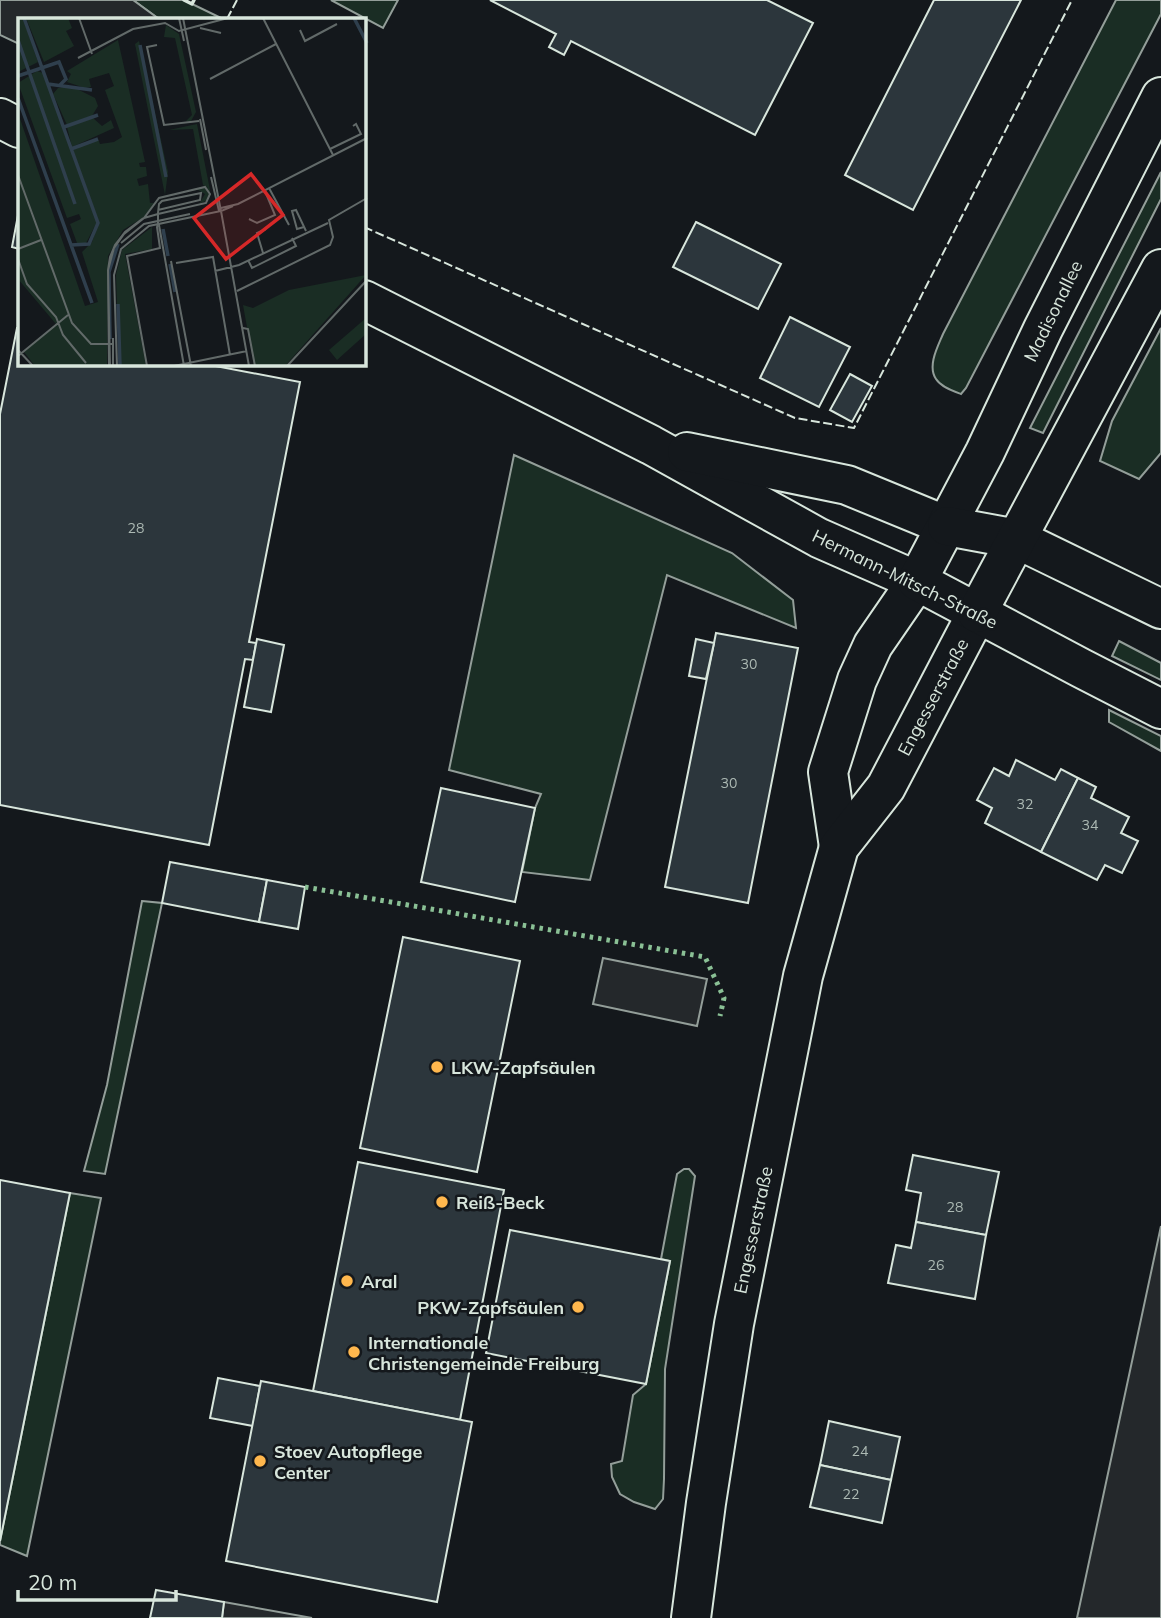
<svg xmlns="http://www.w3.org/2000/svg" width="1161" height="1618" font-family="Mulish,sans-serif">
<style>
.green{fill:#1a2d24;stroke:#939e99;stroke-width:2}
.parking{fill:#24282b;stroke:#939e99;stroke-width:2}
.building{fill:#2c363c;stroke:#d8e6dc;stroke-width:2}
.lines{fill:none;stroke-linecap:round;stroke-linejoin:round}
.minor-casing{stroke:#d8e6dc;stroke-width:42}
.major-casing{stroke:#d8e6dc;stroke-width:42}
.minor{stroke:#14181c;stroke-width:38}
.major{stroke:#14181c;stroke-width:38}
.hedge{stroke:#8ac095;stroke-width:5;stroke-dasharray:3.5 5;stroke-linecap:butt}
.fence{stroke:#d8e6dc;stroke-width:2;stroke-dasharray:9 3.5;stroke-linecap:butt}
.wall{stroke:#d8e6dc;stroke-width:3.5}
.poi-dot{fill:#ffb74d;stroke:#14181c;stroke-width:2.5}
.labels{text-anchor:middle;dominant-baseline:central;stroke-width:5;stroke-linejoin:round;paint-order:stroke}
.number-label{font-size:14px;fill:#adbab4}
.street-label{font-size:18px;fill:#d8e6dc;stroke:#14181c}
.poi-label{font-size:18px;font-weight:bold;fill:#d8e6dc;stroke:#14181c;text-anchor:start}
.inset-river{fill:none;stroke:#2f3f4d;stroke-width:3.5}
.inset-road{fill:none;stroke:#626a69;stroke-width:2}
.view{fill:#d62828;fill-opacity:0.15;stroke:#d62828;stroke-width:3.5}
.inset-edge{fill:none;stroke:#d8e6dc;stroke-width:3.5}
</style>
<rect width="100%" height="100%" fill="#14181c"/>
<g class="green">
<polygon points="133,0 184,0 223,19 159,19"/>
<polygon points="331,0 398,0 383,28"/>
<path d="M 1116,0 L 1161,0 L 1161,14 L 966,388 L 961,394 C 953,391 941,387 936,379 C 927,366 938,346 943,334 Z"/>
<polygon points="1161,172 1161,199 1043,433 1030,428"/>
<polygon points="1161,328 1161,453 1139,479 1100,461 1112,421"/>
<polygon points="514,455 732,553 793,600 796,628 667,575 590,880 522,872 535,808 541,794 449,770"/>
<polygon points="1119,641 1161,663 1161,680 1112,656"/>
<polygon points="1109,710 1161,736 1161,751 1109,722"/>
<polygon points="142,901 162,903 105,1174 84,1171 107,1085"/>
<polygon points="684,1169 689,1169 695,1176 665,1369 664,1479 663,1499 655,1509 634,1502 620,1494 612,1477 611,1464 622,1461 633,1395 646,1384 670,1261 661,1259 677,1174"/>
<polygon points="70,1193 101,1198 27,1556 0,1545 0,1541"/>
</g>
<g class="parking">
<polygon points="0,0 133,0 159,19 19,19 19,44 0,35"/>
<polygon points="603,958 707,979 697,1026 593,1004"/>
<polygon points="1161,1226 1161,1618 1077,1618"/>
<polygon points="224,1602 312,1618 222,1618"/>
</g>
<g class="building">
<polygon points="490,0 767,0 813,23 755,135 571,41 564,55 549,47 556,34"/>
<polygon points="934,0 1021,0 913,210 845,175"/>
<polygon points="19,210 19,249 12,247"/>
<polygon points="696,222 781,264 758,309 673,267"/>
<polygon points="790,317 850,347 819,407 760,378"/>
<polygon points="17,328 19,328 19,364 205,364 300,382 249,642 256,643 253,660 245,659 209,845 0,805 0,414"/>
<polygon points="850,374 872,386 852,422 830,410"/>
<polygon points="716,633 798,648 748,903 665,887"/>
<polygon points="257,639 284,645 271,712 244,707"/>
<polygon points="696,639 714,643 706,679 689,676"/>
<polygon points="1016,760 1055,780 1061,769 1078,778 1041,852 985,823 992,808 977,800 994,768 1009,776"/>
<polygon points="1078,778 1096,787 1091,798 1129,817 1121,833 1138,841 1122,873 1105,865 1097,880 1041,852"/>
<polygon points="441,788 535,808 515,902 421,882"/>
<polygon points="170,862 267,880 259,922 162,903"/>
<polygon points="267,880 305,887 298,929 259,922"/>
<polygon points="403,937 520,961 477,1172 360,1148"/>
<polygon points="913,1155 999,1172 986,1235 916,1222 921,1193 906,1190"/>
<polygon points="358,1162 504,1190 460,1420 313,1391"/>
<polygon points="0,1180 70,1193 0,1541"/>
<polygon points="916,1222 986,1235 975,1299 888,1283 896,1245 911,1248"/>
<polygon points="510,1230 670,1261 646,1384 486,1353"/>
<polygon points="218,1378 260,1386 253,1426 210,1418"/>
<polygon points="261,1381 472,1422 437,1602 226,1561"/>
<polygon points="829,1421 900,1437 891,1480 820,1465"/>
<polygon points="820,1465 891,1480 882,1523 810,1507"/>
<polygon points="156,1590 224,1602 222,1618 150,1618"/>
</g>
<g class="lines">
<g class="minor-casing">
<g id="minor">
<polyline points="0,118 19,128"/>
<polyline points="364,300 651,445 819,538 917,581 873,645 857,680 828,772 839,847"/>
<polyline points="687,452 847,485 947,526"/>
<polyline points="691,1618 706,1503 734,1324 803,976 839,847 886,787 977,613"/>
</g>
</g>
<g class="major-casing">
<g id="major">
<polyline points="1161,97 1043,329 985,452 917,581 1081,668 1161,709"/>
<polyline points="947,526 1017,539 1161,609"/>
<polyline points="977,613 1161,269"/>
</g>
</g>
<use href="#minor" class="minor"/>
<use href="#major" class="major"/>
<polyline class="hedge" points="305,887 705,957 724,998 720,1016"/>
<g class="fence">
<polyline points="227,19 237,0"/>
<polyline points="364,227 795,418 854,428 1072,0"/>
</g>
<polyline class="wall" points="184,0 192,4 194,0"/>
</g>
<g class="poi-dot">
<circle cx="437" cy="1067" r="7"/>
<circle cx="442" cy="1202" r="7"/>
<circle cx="347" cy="1281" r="7"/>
<circle cx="578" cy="1307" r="7"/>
<circle cx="354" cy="1352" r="7"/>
<circle cx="260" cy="1461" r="7"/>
</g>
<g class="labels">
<g class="number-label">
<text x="136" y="528">28</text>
<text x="749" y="664">30</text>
<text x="729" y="783">30</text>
<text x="1025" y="804">32</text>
<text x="1090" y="825">34</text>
<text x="955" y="1207">28</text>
<text x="936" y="1265">26</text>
<text x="860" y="1451">24</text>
<text x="851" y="1494">22</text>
</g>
<g class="street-label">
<text transform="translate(1053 311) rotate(-64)">Madisonallee</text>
<text transform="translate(905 579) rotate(26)">Hermann-Mitsch-Straße</text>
<text transform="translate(933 697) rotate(-62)">Engesserstraße</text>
<text transform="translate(753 1230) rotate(-78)">Engesserstraße</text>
</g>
<g class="poi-label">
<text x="451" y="1067">LKW-Zapfsäulen</text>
<text x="456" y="1202">Reiß-Beck</text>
<text x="361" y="1281">Aral</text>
<text x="564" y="1307" text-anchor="end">PKW-Zapfsäulen</text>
<text x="368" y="1342">Internationale<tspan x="368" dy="21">Christengemeinde Freiburg</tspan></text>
<text x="274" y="1451">Stoev Autopflege<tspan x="274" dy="21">Center</tspan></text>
</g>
</g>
<g transform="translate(18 18)">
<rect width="348" height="348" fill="#14181c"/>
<path d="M 0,0 L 5,0 L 20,44 L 0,54 ZM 8,0 L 50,0 L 54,10 L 48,13 L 56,28 L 26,44 ZM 148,7 L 161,16 L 178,94 L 173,103 L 168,103 L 174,97 L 157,20 L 146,19 ZM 100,22 L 127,144 L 121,145 L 122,149 L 128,149 L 129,158 L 119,161 L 121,168 L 130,166 L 132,185 L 136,185 L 126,199 L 105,212 L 90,238 L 89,348 L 17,348 L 6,334 L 38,306 L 0,261 L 0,95 L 67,288 L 80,284 L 64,234 L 74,224 L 81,204 L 55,132 L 80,121 L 82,126 L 96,124 L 104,119 L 87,72 L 96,68 L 91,55 L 71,61 L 73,69 L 67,70 L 49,64 L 53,56 L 49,53 ZM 121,23 L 150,154 L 147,177 L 117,26 ZM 19,53 L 25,55 L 79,204 L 67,227 L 59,225 L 52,206 L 63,201 L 61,196 L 49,200 L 0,65 ZM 53,68 L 77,80 L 80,88 L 74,98 L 49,107 L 35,76 L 40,70 ZM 75,100 L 84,108 L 93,102 L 96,110 L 54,129 L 49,109 ZM 179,106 L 192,172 L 190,182 L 181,186 L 187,176 L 177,170 L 190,170 L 185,167 L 175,111 L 151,112 ZM 134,209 L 134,231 L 107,236 L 128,348 L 101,348 L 98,257 L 104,232 ZM 348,257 L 267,348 L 236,348 L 225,287 L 235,290 L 271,272 ZM 348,300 L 348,316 L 319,342 L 311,332 Z" fill="#1a2d24"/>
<path class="inset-river" d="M 6,0 L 80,205 L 71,226 L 53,227M 336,0 L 349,25M 0,22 L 57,186M 122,27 L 148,159M 0,58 L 41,44 L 48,61 L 42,67M 30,66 L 74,72M 0,80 L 74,285M 46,109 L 80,97M 53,131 L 80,121M 145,211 L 150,238M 152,246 L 157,274M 100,286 L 102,348M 92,321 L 91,254 L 100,226"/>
<path class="inset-road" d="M 61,0 L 74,36M 161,0 L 166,23M 245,0 L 315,137M 182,10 L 203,15M 282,12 L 287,23 L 319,6M 139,27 L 129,29 L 146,107 L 181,103M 60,40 L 115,11 L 147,5 L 161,13 L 210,0M 192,61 L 258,26M 182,101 L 188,132M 312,131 L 343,116 L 338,106 L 335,108M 0,157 L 54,305 L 73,326 L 96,326M 193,159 L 201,193M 251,170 L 271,207M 215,188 L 203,193 L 231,348M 203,190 L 220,186 L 349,120M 231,201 L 239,205 L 257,197 L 247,173M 141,207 L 166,348M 286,209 L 279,211 L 274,193 L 278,192 L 288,213M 103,225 L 126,206 L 172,196M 0,231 L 23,222M 245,235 L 239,215 L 248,211M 0,241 L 9,266 L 38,299 L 45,317 L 68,345M 230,242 L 234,250 L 278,228 L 274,220M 153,243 L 173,348M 158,245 L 195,239 L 212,337M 197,253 L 221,247 L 310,205M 219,273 L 312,227 L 315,219 L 311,202 L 349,180M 225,310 L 230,311 L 237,348M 0,332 L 15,348M 0,338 L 50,297M 91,348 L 90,252 L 92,239 L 97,227 L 107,214 L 124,201 L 126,200 L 140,196 L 188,185 L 192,176 L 187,169 L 141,180 L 126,200 L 106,216 L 96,230 L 90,252 L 92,348M 95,348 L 95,320M 99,348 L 96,257 L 103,231 L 131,208 L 203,193 L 165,0M 129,348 L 109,238 L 142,230 L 139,209 L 140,206 L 140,195 L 141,186 L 144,183 L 183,175 L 182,182 L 140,192M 156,348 L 229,333M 269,348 L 349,262"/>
<path class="view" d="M 233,156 L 265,197 L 208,241 L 176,200 Z"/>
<rect width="348" height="348" class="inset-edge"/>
</g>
<path d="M18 1590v10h158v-10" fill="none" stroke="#d8e6dc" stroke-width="3.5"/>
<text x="28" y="1590" font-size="21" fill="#d8e6dc" stroke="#14181c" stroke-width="5" paint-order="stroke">20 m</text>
</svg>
